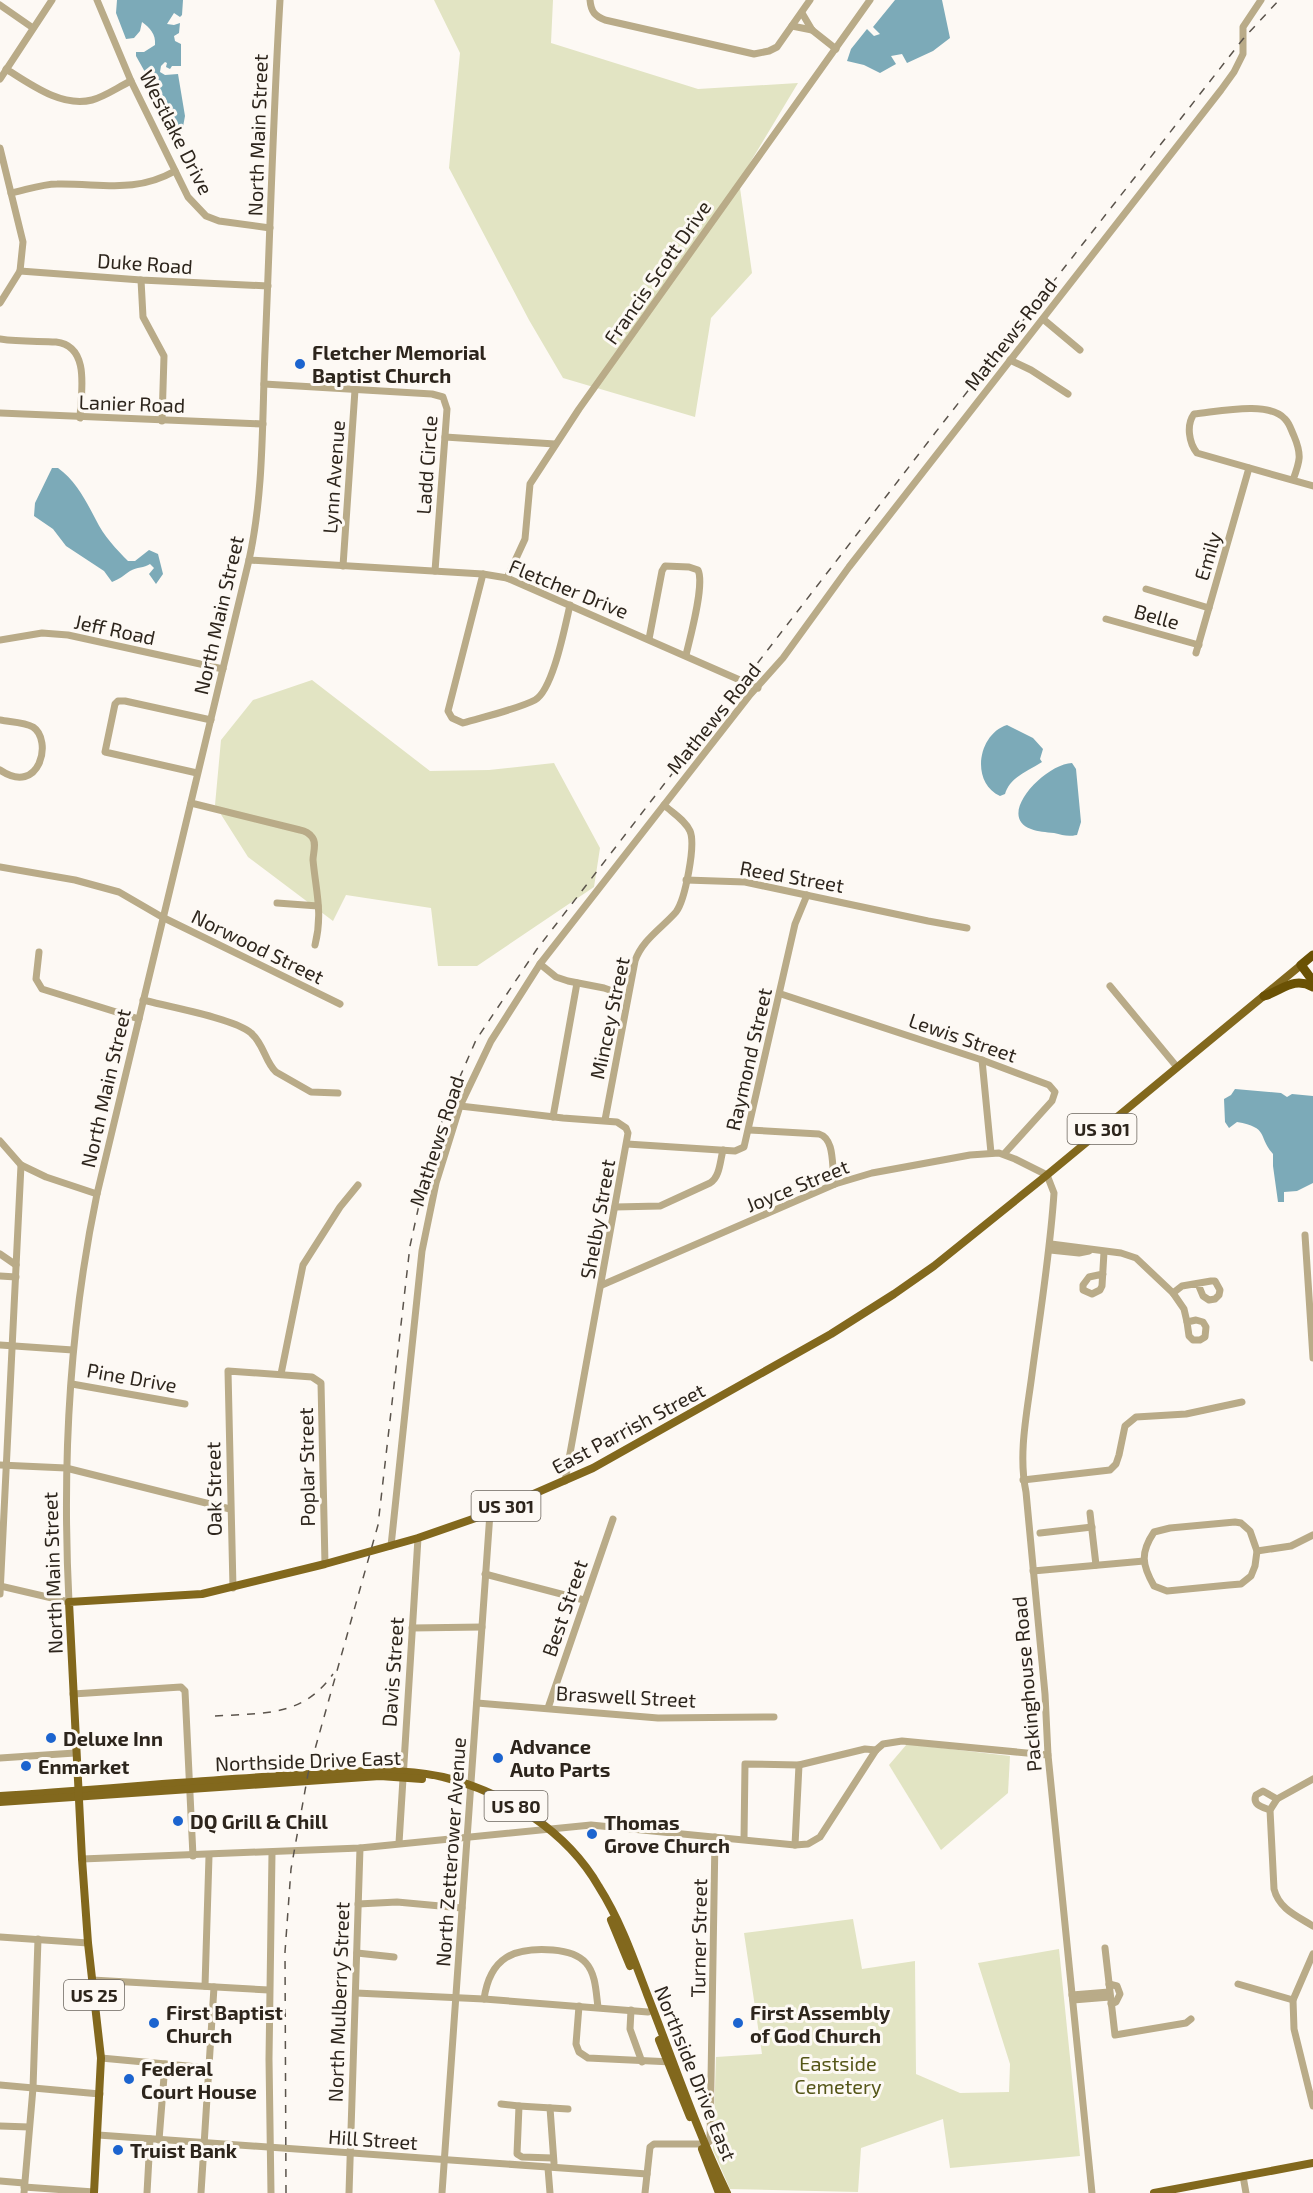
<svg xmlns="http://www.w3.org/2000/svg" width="1313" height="2193" font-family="'Exo 2',sans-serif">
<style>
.green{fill:#e2e4c3}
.water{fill:#7caab8}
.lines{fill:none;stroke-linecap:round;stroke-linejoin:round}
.minor{stroke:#b9ab88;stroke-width:7}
.major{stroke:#82681d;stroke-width:8}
.highway{stroke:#6a5104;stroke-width:9}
.rail{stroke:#5b544c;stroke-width:1.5;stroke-dasharray:8 8;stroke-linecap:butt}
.poi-dot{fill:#1c64cf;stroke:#fdf9f4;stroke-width:2}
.labels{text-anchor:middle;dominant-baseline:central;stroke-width:6;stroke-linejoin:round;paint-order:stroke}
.shield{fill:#fdf9f4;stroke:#6b655d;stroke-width:1.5}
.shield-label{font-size:18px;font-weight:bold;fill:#2d251c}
.street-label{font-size:20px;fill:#2d251c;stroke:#fdf9f4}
.poi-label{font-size:20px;font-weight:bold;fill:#2d251c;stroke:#fdf9f4;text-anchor:start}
.park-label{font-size:20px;fill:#555618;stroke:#fdf9f4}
</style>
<rect width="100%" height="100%" fill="#fdf9f4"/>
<g class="green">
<polygon points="434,0 553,0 551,43 698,89 798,83 739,181 752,273 711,318 695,417 563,378 529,320 449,168 460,53"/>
<polygon points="312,680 430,771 489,770 554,763 600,848 594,887 477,966 438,966 431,908 346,895 333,921 248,857 215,805 221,740 253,700"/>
<polygon points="907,1744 1010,1756 1008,1793 941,1850 889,1765"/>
<polygon points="853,1919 862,1969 915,1961 916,2074 960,2093 1009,2092 1010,2064 978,1963 1059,1949 1080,2156 950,2168 943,2119 861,2148 858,2192 730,2189 713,2150 716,2057 762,2054 744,1933"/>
</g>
<g class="water">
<path d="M 117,0 L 183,0 L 182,15 L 180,17 L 174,13 L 167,24 L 174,25 L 180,23 L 179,33 L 174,36 L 175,41 L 181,44 L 181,66 L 172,66 L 170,69 L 166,67 L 167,63 L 165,62 L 161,66 L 160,72 L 165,75 L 178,74 L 185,116 L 180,143 L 174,137 L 176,130 L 170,126 L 165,109 L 163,107 L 167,101 L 165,97 L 162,95 L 160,98 L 147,88 L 150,81 L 136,56 L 136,52 L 144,52 L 155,45 C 156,34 150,28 142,22 L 140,31 L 134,38 L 126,39 L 116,13 Z"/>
<polygon points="895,0 942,0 950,38 933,51 907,63 902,54 891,56 896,64 880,73 864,65 847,61 851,49 867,29 874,36 880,34 873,27"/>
<path d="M 52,468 L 58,468 C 76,481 86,501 96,520 C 103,535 117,550 128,561 L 135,561 L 149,550 L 158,554 L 163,574 L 156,584 L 149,574 L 154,568 L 150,564 C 144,568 137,567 130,571 C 124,575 120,579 112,582 L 104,571 L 66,546 L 53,529 L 34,516 L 35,503 Z"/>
<path d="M 1007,725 L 1033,738 L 1043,749 L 1040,759 L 1042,762 C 1028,771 1010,777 1005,794 L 1000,796 C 970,782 978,734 1007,725 Z"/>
<path d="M 1072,763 L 1076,769 L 1081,822 L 1077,835 C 1067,837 1063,835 1054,833 C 1046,832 1038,832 1031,829 C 995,816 1045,764 1072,763 Z"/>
<path d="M 1235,1089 L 1281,1093 L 1287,1097 L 1292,1094 L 1313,1096 L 1313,1183 L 1297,1191 L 1284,1192 L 1284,1202 L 1278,1202 L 1273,1166 L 1273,1154 C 1257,1136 1270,1128 1237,1122 L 1229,1128 L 1225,1122 L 1224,1099 L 1231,1095 Z"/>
</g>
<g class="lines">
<g class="minor">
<polyline points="97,0 131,81 188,197 206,216 219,221 270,228"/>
<path d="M 590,0 C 591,12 595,16 605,20 L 754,54 L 769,51 L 777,47 L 810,0"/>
<polyline points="0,5 33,28"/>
<polyline points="802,13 812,30 836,49"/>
<polyline points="792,26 812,30"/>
<path d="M 6,69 C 30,84 62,108 92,100 C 106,96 118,87 131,81"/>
<polyline points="0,79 52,0"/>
<polyline points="0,148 23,242 20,271 0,303"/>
<path d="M 11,193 C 26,190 42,184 57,184 C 101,183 134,194 175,171"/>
<polyline points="20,271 141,280 268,286"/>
<polyline points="141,280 143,317 164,356 162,421"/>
<polyline points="1043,319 1080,350"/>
<path d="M 0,339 C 19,342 37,341 56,342 C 91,346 81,393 80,418"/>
<polyline points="1010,360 1031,370 1068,394"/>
<polyline points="264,384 432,394 443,397 447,409 435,571"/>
<polyline points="0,413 263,424"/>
<polyline points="445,437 555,444"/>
<path d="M 1293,480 C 1300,461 1302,455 1294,436 C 1291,430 1290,424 1285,419 C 1268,400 1217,412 1194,414 C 1186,425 1189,443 1197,453 L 1313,486"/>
<polyline points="249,560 483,574 507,578 758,688"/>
<polyline points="343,566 355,390"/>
<path d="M 483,574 L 448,711 L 452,718 L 463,723 C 483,717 518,709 535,700 C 553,690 565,626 570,605"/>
<polyline points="507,578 525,539 530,484 579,409 870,0"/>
<polyline points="1146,589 1209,608"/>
<polyline points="1106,619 1199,645"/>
<path d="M 649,639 L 662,571 L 665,566 L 689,567 L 698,570 C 705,584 690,638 686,655"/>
<polyline points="0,640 42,633 68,635 223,669"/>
<polyline points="1196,653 1249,468"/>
<path d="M 0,720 C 10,722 24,722 33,727 C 53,740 40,797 0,770"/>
<polyline points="197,773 105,752 115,704 118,701 125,701 211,720"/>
<path d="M 191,803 L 300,830 C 305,831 309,833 312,837 C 317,843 313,853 313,860 C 316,892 323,913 315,945"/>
<polyline points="0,867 75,880 119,892 162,917 340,1004"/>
<polyline points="686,880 745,882 928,921 967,928"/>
<polyline points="277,903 318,906"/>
<polyline points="39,952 36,979 42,989 139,1019"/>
<polyline points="540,964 556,977 568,981 604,988 627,996"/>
<polyline points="1110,986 1177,1067"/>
<polyline points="781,994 982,1060 1049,1085 1055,1092 1052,1101 1004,1154"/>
<path d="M 143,1000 C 166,1006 236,1019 251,1033 C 264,1044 265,1062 276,1072 L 311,1092 L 338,1093"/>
<polyline points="982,1060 991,1153"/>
<polyline points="460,1106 563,1118 617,1122 626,1128 628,1133 565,1481"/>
<polyline points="553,1117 577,983"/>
<path d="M 605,1120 L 635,961 C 642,940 662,928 676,912 C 685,900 696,845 690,831 C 685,820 673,813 664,805"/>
<path d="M 749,1130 L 819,1134 C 836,1139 831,1169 835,1184"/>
<polyline points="0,1141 21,1165 46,1177 97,1194"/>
<polyline points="627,1144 735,1151 744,1147 795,924 807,895"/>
<path d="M 615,1207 L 660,1206 L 710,1183 C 720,1177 720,1161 723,1150"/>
<polyline points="1305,1235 1313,1358"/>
<polyline points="1051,1244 1121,1253 1136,1258 1173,1293 1184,1309 1187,1322"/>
<polyline points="1050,1250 1079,1253 1089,1251"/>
<polyline points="0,1254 16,1265"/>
<polyline points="1103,1274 1089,1277 1083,1285 1083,1290 1092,1294 1100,1290 1102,1286 1104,1252"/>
<polyline points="0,1276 16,1277"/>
<path d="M 602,1285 L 835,1184 L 872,1173 L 970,1155 L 999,1153 L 1015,1159 L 1047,1175 L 1054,1193 C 1050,1254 1040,1314 1032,1374 C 1027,1413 1018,1454 1026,1492 L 1045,1694 L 1048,1755 L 1092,2193"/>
<polyline points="1173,1293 1182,1286 1211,1281 1215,1281 1220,1290 1219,1295 1215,1299 1209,1300 1203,1296 1198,1284"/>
<polygon points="1196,1320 1203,1322 1206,1327 1205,1337 1200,1340 1193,1340 1189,1336 1187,1322"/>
<polyline points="0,1345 73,1350"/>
<polyline points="281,1374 303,1265 340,1207 358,1185"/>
<polyline points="72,1384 185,1404"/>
<polyline points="0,1465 66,1468 230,1509"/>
<polyline points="1023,1480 1110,1470 1116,1464 1119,1455 1125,1426 1136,1417 1186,1414 1242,1402"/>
<polyline points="1090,1513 1096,1565"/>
<path d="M 1235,1522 L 1241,1523 L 1250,1531 L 1257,1551 L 1255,1566 L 1251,1576 L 1241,1584 L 1229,1585 L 1167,1591 L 1154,1586 C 1142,1565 1140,1553 1154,1532 L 1170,1528 Z"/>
<polyline points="1040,1533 1092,1527"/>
<polyline points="391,1546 422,1251 436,1183 460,1106 491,1041 540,964 749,696 783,658 849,567 1221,90 1234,72 1243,54 1243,27 1261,0"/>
<polyline points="1257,1551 1291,1546 1313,1535"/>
<polyline points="1033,1571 1144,1561"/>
<polyline points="485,1574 584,1600"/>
<path d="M 0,1586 L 69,1602 C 62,1466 69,1328 97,1194 L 249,560 C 264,492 262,421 265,351 C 270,234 273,117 280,0"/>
<polyline points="233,1588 228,1371 312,1377 321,1383 325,1564"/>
<polyline points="0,1594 21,1165"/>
<polyline points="412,1628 482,1627"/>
<polyline points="73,1694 181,1687 185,1691 193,1856"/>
<polyline points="477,1703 658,1718 774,1717"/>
<polyline points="548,1708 613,1519"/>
<polyline points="0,1758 75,1753"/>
<path d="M 1313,1779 L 1277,1799 L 1270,1810 L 1274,1889 C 1279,1909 1297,1916 1313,1926"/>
<path d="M 1270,1810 C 1262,1807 1252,1805 1256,1795 L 1263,1791 L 1277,1799"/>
<polyline points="744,1839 745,1764 799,1765 865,1749 876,1750"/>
<polyline points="399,1843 418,1538"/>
<polyline points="795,1845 799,1765"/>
<polyline points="82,1859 360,1848 591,1825 795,1845 808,1844 820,1837 876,1750 883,1744 902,1741 1048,1755"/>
<polyline points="358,1904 397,1902 462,1908"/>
<polyline points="0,1937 88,1943"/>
<polyline points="1105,1948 1115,2035 1186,2023 1191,2019"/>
<polyline points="357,1953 394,1957"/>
<polyline points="1313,1954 1293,2000 1294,2029 1313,2106"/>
<polyline points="92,1980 269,1990"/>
<polyline points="1109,1984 1117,1986 1120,1994 1116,2002 1111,2004"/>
<polyline points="1238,1984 1293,2000"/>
<polyline points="205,1986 209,1856"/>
<polyline points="356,1993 484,1999 648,2012"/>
<polyline points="1072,1995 1109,1992"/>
<path d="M 484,1999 C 490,1957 514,1947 553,1950 C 565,1951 578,1954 586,1963 C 596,1974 596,1993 598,2007"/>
<polyline points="1073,2000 1110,1997"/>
<polyline points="579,2006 576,2044 579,2052 588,2058 672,2062"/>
<polyline points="631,2010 630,2029 642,2062"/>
<polyline points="101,2058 209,2068"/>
<polyline points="0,2085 100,2094"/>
<polyline points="501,2104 519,2106"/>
<polyline points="550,2108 554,2163"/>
<polyline points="0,2126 29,2127"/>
<polyline points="98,2135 647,2174"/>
<polyline points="159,2140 165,2064"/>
<polyline points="553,2158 522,2157 517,2154 519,2106 568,2109"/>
<polyline points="548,2168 550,2193"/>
<polyline points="1243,2176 1246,2193"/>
<polyline points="0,2181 24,2183"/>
<polyline points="24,2187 94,2192"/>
<polyline points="24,2193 33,2088 38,1939"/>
<polyline points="147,2193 150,2139"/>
<polyline points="201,2193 214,1987"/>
<polyline points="271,2193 269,2059 272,1853"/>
<polyline points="349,2193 360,1848"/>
<polyline points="442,2193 490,1513"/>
<polyline points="645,2193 650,2147 654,2144 706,2144 710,2141 715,1837"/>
</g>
<g class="major">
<path d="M 0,1796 C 99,1790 198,1780 297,1775 C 345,1772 396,1766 443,1777 C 505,1792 567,1831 599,1887 C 620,1920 633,1957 647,1994 C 673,2060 696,2129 727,2193"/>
<polyline points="0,1802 380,1776 422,1779"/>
<polyline points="611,1920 630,1966"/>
<polyline points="659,2040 690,2117"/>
<polyline points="702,2149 719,2193"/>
<polyline points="94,2193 101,2058 88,1943 82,1859 69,1602 202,1594 325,1564 418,1538 490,1513 593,1468 831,1334 894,1294 934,1266 1047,1175 1301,965"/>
<polyline points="1154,2193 1313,2163"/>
</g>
<g class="highway">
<polyline points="1313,955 1301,965 1313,981"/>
<path d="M 1264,996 C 1282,991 1293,976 1313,987"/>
</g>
<g class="rail">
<path d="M 215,1716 C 263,1713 303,1717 333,1674"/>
<polyline points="286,2193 285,1952 291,1869 308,1774 378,1525 410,1246 423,1187 445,1111 476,1040 537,949 935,433 1243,39 1279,0"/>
</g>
</g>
<g class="poi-dot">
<circle cx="300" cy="364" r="6"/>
<circle cx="51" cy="1738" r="6"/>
<circle cx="498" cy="1758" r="6"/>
<circle cx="26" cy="1766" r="6"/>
<circle cx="178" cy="1821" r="6"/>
<circle cx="592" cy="1834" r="6"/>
<circle cx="154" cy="2023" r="6"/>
<circle cx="738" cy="2023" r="6"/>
<circle cx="129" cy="2079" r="6"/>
<circle cx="118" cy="2150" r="6"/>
</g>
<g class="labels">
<g class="shield">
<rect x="1067.5" y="1114" width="69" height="30" rx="4.5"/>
<rect x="471.5" y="1491" width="69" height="30" rx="4.5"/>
<rect x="484.5" y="1791" width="63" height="30" rx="4.5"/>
<rect x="64" y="1980" width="60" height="30" rx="4.5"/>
</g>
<g class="shield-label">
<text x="1102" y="1129">US 301</text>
<text x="506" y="1506">US 301</text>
<text x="516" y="1806">US 80</text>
<text x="94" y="1995">US 25</text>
</g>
<g class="street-label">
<text transform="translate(177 132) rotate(63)">Westlake Drive</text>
<text transform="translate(257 135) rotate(-88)">North Main Street</text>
<text transform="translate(145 263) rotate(4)">Duke Road</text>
<text transform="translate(657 272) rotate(-55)">Francis Scott Drive</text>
<text transform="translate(1010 334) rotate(-52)">Mathews Road</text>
<text transform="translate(132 403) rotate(2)">Lanier Road</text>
<text transform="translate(426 465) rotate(-86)">Ladd Circle</text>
<text transform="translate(333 477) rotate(-86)">Lynn Avenue</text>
<text transform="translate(1207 556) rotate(-74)">Emily</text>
<text transform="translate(569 588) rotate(22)">Fletcher Drive</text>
<text transform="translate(218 615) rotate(-77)">North Main Street</text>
<text transform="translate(1157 616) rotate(16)">Belle</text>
<text transform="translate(115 629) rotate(12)">Jeff Road</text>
<text transform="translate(713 718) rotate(-51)">Mathews Road</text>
<text transform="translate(792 876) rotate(10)">Reed Street</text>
<text transform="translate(258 946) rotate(26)">Norwood Street</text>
<text transform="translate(609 1018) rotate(-78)">Mincey Street</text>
<text transform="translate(963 1037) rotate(19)">Lewis Street</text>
<text transform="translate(748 1059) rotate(-77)">Raymond Street</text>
<text transform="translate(105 1088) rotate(-77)">North Main Street</text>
<text transform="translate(436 1141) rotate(-72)">Mathews Road</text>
<text transform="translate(797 1185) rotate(-22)">Joyce Street</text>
<text transform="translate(597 1219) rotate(-80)">Shelby Street</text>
<text transform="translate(132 1377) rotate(10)">Pine Drive</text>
<text transform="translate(628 1428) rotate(-28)">East Parrish Street</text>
<text transform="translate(306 1467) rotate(-91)">Poplar Street</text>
<text transform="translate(213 1489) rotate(-91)">Oak Street</text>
<text transform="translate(52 1573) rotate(-92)">North Main Street</text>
<text transform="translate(564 1608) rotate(-71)">Best Street</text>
<text transform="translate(392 1672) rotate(-86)">Davis Street</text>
<text transform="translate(1026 1684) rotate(-95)">Packinghouse Road</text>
<text transform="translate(626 1696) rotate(3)">Braswell Street</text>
<text transform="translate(308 1760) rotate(-2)">Northside Drive East</text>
<text transform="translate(450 1852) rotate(-86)">North Zetterower Avenue</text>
<text transform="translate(698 1938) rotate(-89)">Turner Street</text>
<text transform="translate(338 2002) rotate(-88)">North Mulberry Street</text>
<text transform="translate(696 2073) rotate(68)">Northside Drive East</text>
<text transform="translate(373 2139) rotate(4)">Hill Street</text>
</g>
<g class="poi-label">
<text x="312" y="352">Fletcher Memorial<tspan x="312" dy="23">Baptist Church</tspan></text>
<text x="63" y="1738">Deluxe Inn</text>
<text x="510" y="1746">Advance<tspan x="510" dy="23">Auto Parts</tspan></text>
<text x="38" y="1766">Enmarket</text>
<text x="190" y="1821">DQ Grill &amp; Chill</text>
<text x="604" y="1822">Thomas<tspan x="604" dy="23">Grove Church</tspan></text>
<text x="166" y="2012">First Baptist<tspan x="166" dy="23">Church</tspan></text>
<text x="750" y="2012">First Assembly<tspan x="750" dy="23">of God Church</tspan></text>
<text x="141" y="2068">Federal<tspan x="141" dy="23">Court House</tspan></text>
<text x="130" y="2150">Truist Bank</text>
</g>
<g class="park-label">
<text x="838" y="2063">Eastside<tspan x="838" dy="23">Cemetery</tspan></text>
</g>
</g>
</svg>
